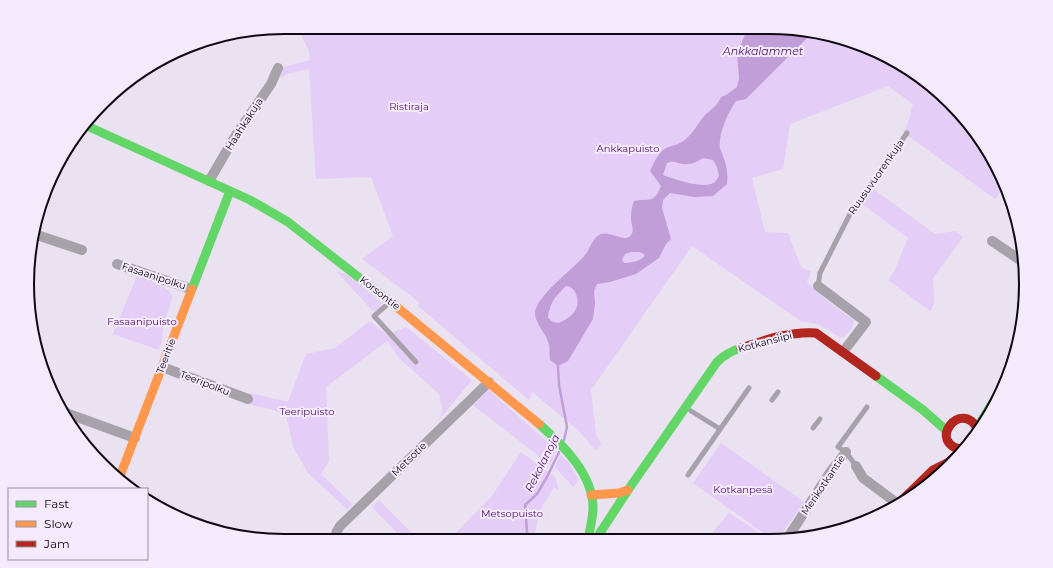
<svg xmlns="http://www.w3.org/2000/svg" width="1053" height="568" font-family="Montserrat,sans-serif">
<style>
.green{fill:#e4cdf6}
.water{fill:#c19ed8;fill-rule:evenodd}
.lines{fill:none;stroke-linecap:round;stroke-linejoin:round}
.stream{stroke:#c19ed8;stroke-width:2.5}
.lane{stroke:#a7a2aa;stroke-width:5}
.street{stroke:#a7a2aa;stroke-width:10}
.fast{stroke:#63d668;stroke-width:9}
.slow{stroke:#ff974d;stroke-width:9}
.jam{stroke:#b3261e;stroke-width:9}
.labels{text-anchor:middle;dominant-baseline:central;stroke-width:4;stroke-linejoin:round;paint-order:stroke}
.park-label{font-size:10px;fill:#50106f;stroke:#f4eafc}
.street-label{font-size:10px;fill:#0f0913;stroke:#f4eafc}
.water-label{font-size:11px;font-style:italic;fill:#521371;stroke:#f4eafc}
.rim{fill:none;stroke:#0f0913;stroke-width:2}
</style>
<rect width="100%" height="100%" fill="#eae1f1"/>
<g class="green">
<path d="M 297,27 L 786,28 L 883,54 L 962,115 L 1004,187 L 995,199 L 903,132 L 907,126 L 913,104 L 888,86 L 790,124 L 783,169 L 752,178 L 765,232 L 788,233 L 801,267 L 811,272 L 807,282 L 821,296 L 853,320 C 855,326 847,337 841,338 C 826,329 821,322 802,322 L 692,246 L 591,390 L 596,434 L 601,444 L 596,451 L 579,431 L 532,392 L 529,400 L 418,306 L 419,302 L 362,259 L 393,236 L 371,177 L 316,179 L 309,69 L 287,74 L 281,78 L 279,70 L 284,67 L 310,60 L 309,51 Z"/>
<polygon points="872,188 935,234 955,231 963,237 933,278 934,304 930,311 888,280 894,272 908,238 861,203"/>
<polygon points="336,271 348,275 382,303 378,309 373,311"/>
<path d="M 137,276 C 145,280 174,287 172,298 C 171,305 167,312 165,319 C 162,329 163,340 159,350 L 113,334 Z"/>
<polygon points="370,321 387,335 406,327 472,380 438,421 443,410 439,394 400,359 387,341 326,387 329,461 321,474 352,504 347,509 308,473 293,447 286,413 248,404 250,393 288,402 306,354 335,348"/>
<polygon points="489,390 556,450 550,465 473,405"/>
<polygon points="721,443 804,502 778,539 772,539 693,483"/>
<polygon points="521,452 555,477 559,491 554,487 539,512 534,540 449,540 492,496"/>
<polygon points="560,455 568,461 579,480 573,487 555,467"/>
<polygon points="379,500 419,540 404,540 372,507"/>
<polygon points="729,513 758,532 753,539 730,539 723,535 714,535 712,533"/>
</g>
<path class="water" d="M 748,27 L 786,28 L 811,34 L 746,99 L 736,101 C 728,113 718,133 720,148 C 721,152 723,155 724,159 C 727,167 728,176 727,184 L 713,196 L 694,197 L 670,193 L 663,200 L 662,208 L 671,239 L 666,244 L 659,258 L 636,274 L 610,282 L 597,284 L 594,291 L 595,303 L 593,319 L 568,361 L 558,366 L 550,360 C 549,355 550,349 549,345 C 547,334 536,325 535,314 C 535,296 574,269 585,255 C 590,249 592,239 599,235 C 608,229 624,243 630,236 C 636,231 630,223 631,216 C 631,211 632,206 634,201 C 650,198 654,204 661,186 L 650,171 C 654,163 658,152 666,148 C 673,145 679,145 686,139 C 694,132 698,123 705,115 C 712,109 718,105 721,97 L 726,95 L 737,87 L 739,78 L 737,54 ZM 703,158 L 713,160 L 717,167 L 719,176 C 719,176 716,181 716,181 C 707,191 674,179 663,175 L 667,163 C 673,160 677,163 683,164 C 690,165 697,162 703,158 ZM 631,252 L 640,252 L 645,255 C 642,261 631,263 624,263 L 622,260 L 625,254 ZM 566,286 C 576,286 580,301 576,309 C 573,316 565,320 559,323 L 553,322 L 548,318 C 550,302 555,297 566,286 Z"/>
<g class="lines">
<g class="stream">
<polyline points="558,366 559,385 567,427 564,440"/>
<polyline points="524,540 527,532 525,505 537,494 547,477 559,452"/>
</g>
<g class="lane">
<polyline points="818,286 820,273 853,208 907,133"/>
<polyline points="389,303 374,316 416,362"/>
<polyline points="772,400 778,392"/>
<polyline points="691,411 720,429"/>
<polyline points="813,428 820,419"/>
<polyline points="856,466 846,452 838,447 867,407"/>
<polyline points="688,475 749,388"/>
</g>
<g class="street">
<polyline points="209,181 236,135 271,84 278,68"/>
<polyline points="34,234 82,250"/>
<polyline points="992,241 1020,260"/>
<polyline points="117,264 191,289"/>
<polyline points="818,286 866,322 843,352"/>
<polyline points="162,367 248,399"/>
<polyline points="66,413 135,438"/>
<polyline points="856,466 863,478 898,504"/>
<polyline points="787,539 831,471 846,452"/>
<polyline points="334,540 337,531 340,526 489,382"/>
</g>
<g class="fast">
<polyline points="85,125 250,200 288,222 398,308"/>
<polyline points="192,289 230,191"/>
<polyline points="876,376 923,410 947,431"/>
<path d="M 539,424 C 563,445 593,474 593,508 C 593,518 590,529 588,539"/>
<polyline points="977,428 1002,388"/>
<path d="M 596,539 L 628,490 L 717,362 C 724,355 731,351 741,348"/>
</g>
<g class="slow">
<polyline points="398,308 539,424"/>
<polyline points="120,476 192,289"/>
<polyline points="591,495 619,493 628,490"/>
</g>
<g class="jam">
<path d="M 741,348 C 765,340 791,331 816,333 L 876,376"/>
<path d="M 964,450 C 924,444 962,397 978,430"/>
<polyline points="898,504 933,470 949,462 961,450"/>
</g>
</g>
<g class="labels">
<g class="park-label">
<text x="409" y="106">Ristiraja</text>
<text x="628" y="148">Ankkapuisto</text>
<text x="142" y="321">Fasaanipuisto</text>
<text x="307" y="411">Teeripuisto</text>
<text x="743" y="489">Kotkanpesä</text>
<text x="512" y="513">Metsopuisto</text>
</g>
<g class="street-label">
<text transform="translate(244 124) rotate(-57)">Haahkakuja</text>
<text transform="translate(876 177) rotate(-55)">Ruusuvuorenkuja</text>
<text transform="translate(154 276) rotate(18)">Fasaanipolku</text>
<text transform="translate(380 293) rotate(38)">Korsontie</text>
<text transform="translate(765 342) rotate(-15)">Kotkansiipi</text>
<text transform="translate(166 356) rotate(-69)">Teeritie</text>
<text transform="translate(205 383) rotate(21)">Teeripolku</text>
<text transform="translate(409 459) rotate(-44)">Metsotie</text>
<text transform="translate(823 485) rotate(-56)">Merikotkantie</text>
</g>
<g class="water-label">
<text x="763" y="51">Ankkalammet</text>
<text transform="translate(542 463) rotate(-63)">Rekolanoja</text>
</g>
</g>
<path d="M0 0H1053V568H0ZM284 34H769A250 250 0 0 1 1019 284V284A250 250 0 0 1 769 534H284A250 250 0 0 1 34 284V284A250 250 0 0 1 284 34Z" fill="#f4eafc" fill-rule="evenodd"/>
<path class="rim" d="M284 34H769A250 250 0 0 1 1019 284V284A250 250 0 0 1 769 534H284A250 250 0 0 1 34 284V284A250 250 0 0 1 284 34Z"/>
<rect x="8" y="488" width="140" height="72" fill="#f4eafc" stroke="#98909f"/>
<rect x="16" y="501" width="20" height="6" fill="#63d668" stroke="#98909f"/>
<text x="44" y="508" font-size="12" fill="#0f0913">Fast</text>
<rect x="16" y="521" width="20" height="6" fill="#ff974d" stroke="#98909f"/>
<text x="44" y="528" font-size="12" fill="#0f0913">Slow</text>
<rect x="16" y="541" width="20" height="6" fill="#b3261e" stroke="#98909f"/>
<text x="44" y="548" font-size="12" fill="#0f0913">Jam</text>
</svg>
